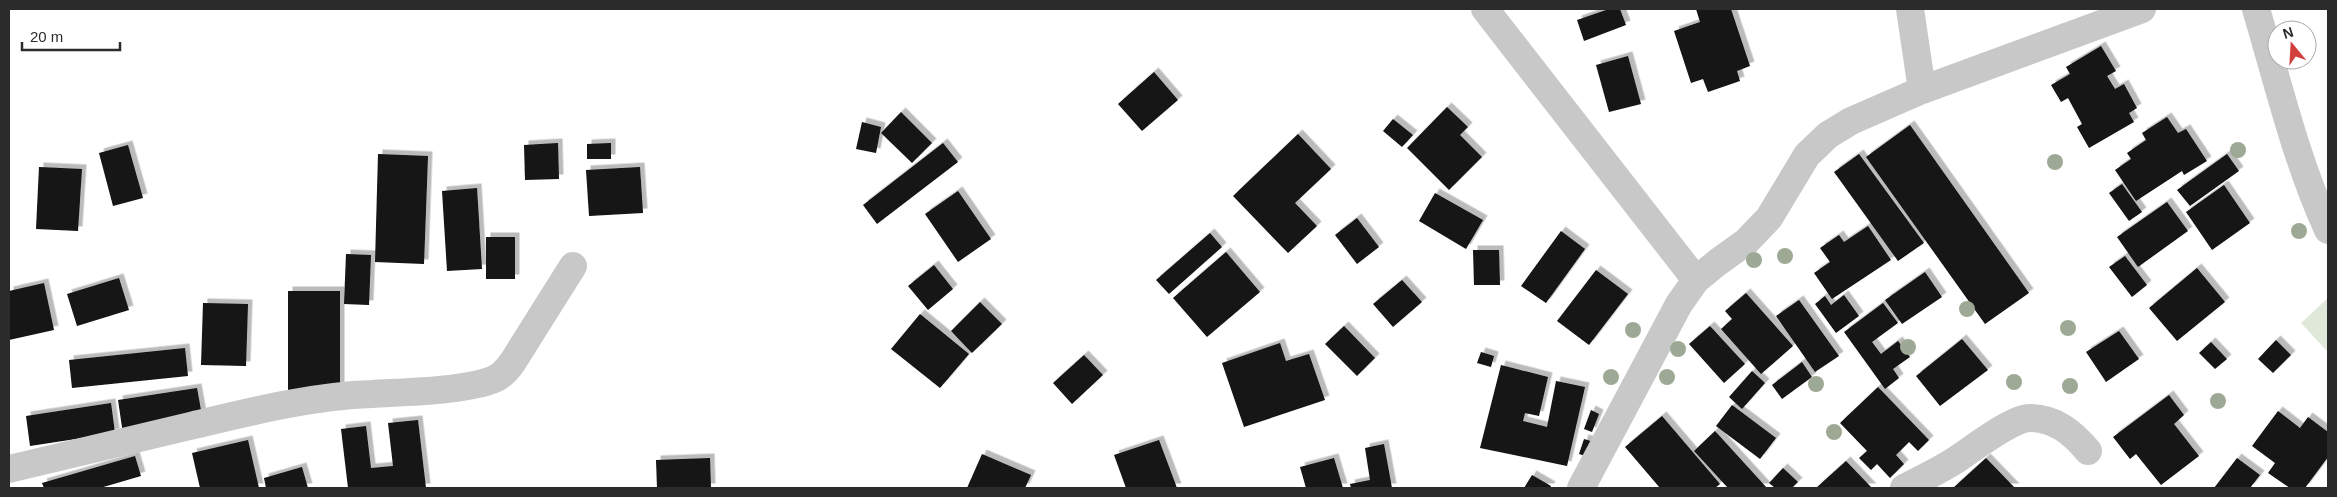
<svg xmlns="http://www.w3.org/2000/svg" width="2337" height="497" font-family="Arial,sans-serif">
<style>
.green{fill:#e0e8da}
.building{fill:#121212;filter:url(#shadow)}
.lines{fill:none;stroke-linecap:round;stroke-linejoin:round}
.minor{stroke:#c8c8c8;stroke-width:28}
.tree{fill:#9da995}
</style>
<defs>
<filter id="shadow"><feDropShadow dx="4.5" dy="-4.5" stdDeviation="0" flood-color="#0004"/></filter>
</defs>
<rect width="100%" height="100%" fill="#fff"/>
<polygon class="green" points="2328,298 2328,352 2301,323"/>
<g class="building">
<polygon points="1609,9 1620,9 1626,25 1584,41 1577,20"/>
<polygon points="1696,9 1731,9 1750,66 1737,71 1740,81 1708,92 1703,79 1691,83 1674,31 1700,22"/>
<polygon points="2101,46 2116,71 2107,76 2115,89 2124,84 2137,108 2129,113 2134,122 2089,148 2077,127 2082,124 2068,98 2061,102 2051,85 2070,74 2066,67"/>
<polygon points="1628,56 1641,104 1609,112 1596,65"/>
<polygon points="1154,72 1178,100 1142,131 1118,104"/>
<polygon points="1447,107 1468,127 1460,135 1482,157 1449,190 1407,148"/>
<polygon points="901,112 932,143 912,163 881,133"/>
<polygon points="2167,117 2178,133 2186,129 2207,161 2184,175 2182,171 2136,201 2115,170 2131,159 2127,153 2146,140 2142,133"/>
<polygon points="1393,119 1413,135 1402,147 1383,131"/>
<polygon points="862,122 881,127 876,153 856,149"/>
<polygon points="1910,125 2029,293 1985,324 1866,157"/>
<polygon points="1298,134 1331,169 1295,203 1317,226 1288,253 1233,196"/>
<polygon points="558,143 559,179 525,180 524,145"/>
<polygon points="611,143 611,159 587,159 587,144"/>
<polygon points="943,143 958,162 877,224 863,205"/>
<polygon points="128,145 143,198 113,206 99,153"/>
<polygon points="378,154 428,156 424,264 375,262"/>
<polygon points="1859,154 1924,243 1898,261 1834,172"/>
<polygon points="2227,154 2239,171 2190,206 2177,190"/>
<polygon points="39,167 82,169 78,231 36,229"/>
<polygon points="640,167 643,213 589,216 586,170"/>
<polygon points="2122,184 2142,212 2129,221 2109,193"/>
<polygon points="2224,185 2250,223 2212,250 2186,212"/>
<polygon points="477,188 482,269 447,271 442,191"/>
<polygon points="958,191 991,239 958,262 925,214"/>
<polygon points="1435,193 1483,220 1466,249 1419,221"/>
<polygon points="2167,202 2188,231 2138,267 2117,237"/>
<polygon points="1357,218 1379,247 1357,264 1335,235"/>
<polygon points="1868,226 1891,260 1832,299 1814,273 1830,262 1820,248 1839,235 1844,242"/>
<polygon points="1561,231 1585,249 1546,303 1521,286"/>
<polygon points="1210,233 1222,247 1169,294 1156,280"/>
<rect x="486" y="237" width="29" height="42"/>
<polygon points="1473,250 1499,250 1500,285 1474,285"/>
<polygon points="1226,252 1260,292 1207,337 1173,298"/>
<polygon points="346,254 371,255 369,305 344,304"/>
<polygon points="2125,256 2147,285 2132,297 2109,267"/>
<polygon points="934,265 953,289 928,310 908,286"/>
<polygon points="2197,268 2225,302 2177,341 2149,308"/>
<polygon points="1596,270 1628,294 1589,345 1557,321"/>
<polygon points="1925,272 1942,297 1902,324 1885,300"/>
<polygon points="119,278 129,310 77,326 67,294"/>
<polygon points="1402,280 1422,302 1393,327 1373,304"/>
<polygon points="44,283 54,330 9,340 9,291"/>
<rect x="288" y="291" width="52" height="100"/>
<polygon points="1746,293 1793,346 1761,374 1721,329 1732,319 1725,311"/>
<polygon points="1844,295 1859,316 1836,333 1815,304 1825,296 1831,305"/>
<polygon points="1799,300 1839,356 1815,372 1776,316"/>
<polygon points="980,302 1002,324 972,353 951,331"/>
<polygon points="203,303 248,304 246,366 201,365"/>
<polygon points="1883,303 1898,323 1872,342 1881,354 1898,341 1910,357 1893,369 1899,378 1885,389 1844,332"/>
<polygon points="920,314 969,354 940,388 891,349"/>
<polygon points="1344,326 1375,358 1357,376 1325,344"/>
<polygon points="1710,326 1745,364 1724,383 1689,344"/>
<polygon points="2119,331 2139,359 2106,382 2086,352"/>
<polygon points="1962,339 1988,370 1940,406 1916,376"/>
<polygon points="2276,340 2291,355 2273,373 2258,359"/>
<polygon points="2211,342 2227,359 2215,369 2199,353"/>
<polygon points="1280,343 1286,361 1309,354 1325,400 1244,427 1222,363"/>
<polygon points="185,348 188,376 72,388 69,360"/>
<polygon points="1481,352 1494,356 1491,367 1477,363"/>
<polygon points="1084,355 1103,375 1072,404 1053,383"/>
<polygon points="1802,362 1812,377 1782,399 1772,385"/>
<polygon points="1501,365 1548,377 1539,416 1525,413 1523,421 1547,427 1556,381 1585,387 1567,466 1480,448"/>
<polygon points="1752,371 1765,383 1742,409 1729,397"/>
<polygon points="1878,387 1929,440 1918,451 1909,442 1896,455 1904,464 1890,478 1877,464 1871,470 1859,458 1867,451 1840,423"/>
<polygon points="197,388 203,421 123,434 118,400"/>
<polygon points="2169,395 2184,415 2174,424 2199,456 2161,485 2136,454 2130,459 2113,437"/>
<polygon points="111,403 115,433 30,446 26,416"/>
<polygon points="1732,405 1776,438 1760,459 1716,426"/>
<polygon points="1591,410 1599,414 1592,432 1584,429"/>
<polygon points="2278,411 2300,428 2308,417 2328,432 2328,457 2305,488 2290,488 2268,473 2275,463 2252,446"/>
<polygon points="1662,416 1720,484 1715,488 1660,488 1625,447"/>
<polygon points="418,420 426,488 348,488 341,429 366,426 371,468 393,466 388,423"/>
<polygon points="1715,431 1767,488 1728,488 1694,451"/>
<polygon points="1584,439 1594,442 1589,457 1579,454"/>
<polygon points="248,440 259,488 200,488 192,453"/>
<polygon points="1159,440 1177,488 1126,488 1114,455"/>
<polygon points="1384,444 1392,488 1351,488 1350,484 1370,480 1365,448"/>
<polygon points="982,454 1031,475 1025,488 967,488"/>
<polygon points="135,456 141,476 100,488 44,488 42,483"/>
<polygon points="710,458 711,488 657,488 656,460"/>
<polygon points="1334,458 1343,488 1306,488 1300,467"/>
<polygon points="1986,458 2015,488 1953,488"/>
<polygon points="2237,458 2260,475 2250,488 2214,488"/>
<polygon points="1846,461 1872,488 1816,488"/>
<polygon points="302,467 308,488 266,488 264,478"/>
<polygon points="1783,468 1798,482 1792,488 1775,488 1769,483"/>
<polygon points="1532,475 1551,486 1550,488 1524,488"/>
</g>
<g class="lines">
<g class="minor">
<polyline points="1485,9 1696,280"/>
<polyline points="1910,9 1922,90"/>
<path d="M 2256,9 C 2278,83 2296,160 2328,230"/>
<path d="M 9,469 C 69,455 129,441 190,426 C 249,412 311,396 372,394 C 404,392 463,391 492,380 C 501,377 507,370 512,363 L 573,266"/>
<polyline points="1581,488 1679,304 1696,280 1718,262 1746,242 1769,218 1807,155 1828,135 1851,121 1922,90 2142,9"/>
<path d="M 1904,488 C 1920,480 1936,472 1951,463 C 1969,452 2011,418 2030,418 C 2055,418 2073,433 2088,451"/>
</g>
</g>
<g class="tree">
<circle cx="2238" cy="150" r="8"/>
<circle cx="2055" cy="162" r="8"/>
<circle cx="2299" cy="231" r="8"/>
<circle cx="1785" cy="256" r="8"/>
<circle cx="1754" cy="260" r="8"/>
<circle cx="1967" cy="309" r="8"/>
<circle cx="2068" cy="328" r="8"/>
<circle cx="1633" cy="330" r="8"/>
<circle cx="1908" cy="347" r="8"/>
<circle cx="1678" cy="349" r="8"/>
<circle cx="1611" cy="377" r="8"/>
<circle cx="1667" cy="377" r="8"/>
<circle cx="2014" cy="382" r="8"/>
<circle cx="1816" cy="384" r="8"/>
<circle cx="2070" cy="386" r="8"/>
<circle cx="2218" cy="401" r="8"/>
<circle cx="1834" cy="432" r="8"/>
</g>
<rect width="2337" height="497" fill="none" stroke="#2b2b2b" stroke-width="20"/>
<g transform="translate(2292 45) rotate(342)"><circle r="24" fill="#ffffff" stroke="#aaaaaa"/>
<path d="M0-4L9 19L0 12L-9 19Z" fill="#d23f3d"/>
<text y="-8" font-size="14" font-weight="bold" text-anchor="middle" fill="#2b2b2b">N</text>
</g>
<path d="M22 42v8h98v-8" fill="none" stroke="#2b2b2b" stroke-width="2.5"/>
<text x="30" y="42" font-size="15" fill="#2b2b2b" stroke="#ffffff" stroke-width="4" paint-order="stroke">20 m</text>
</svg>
